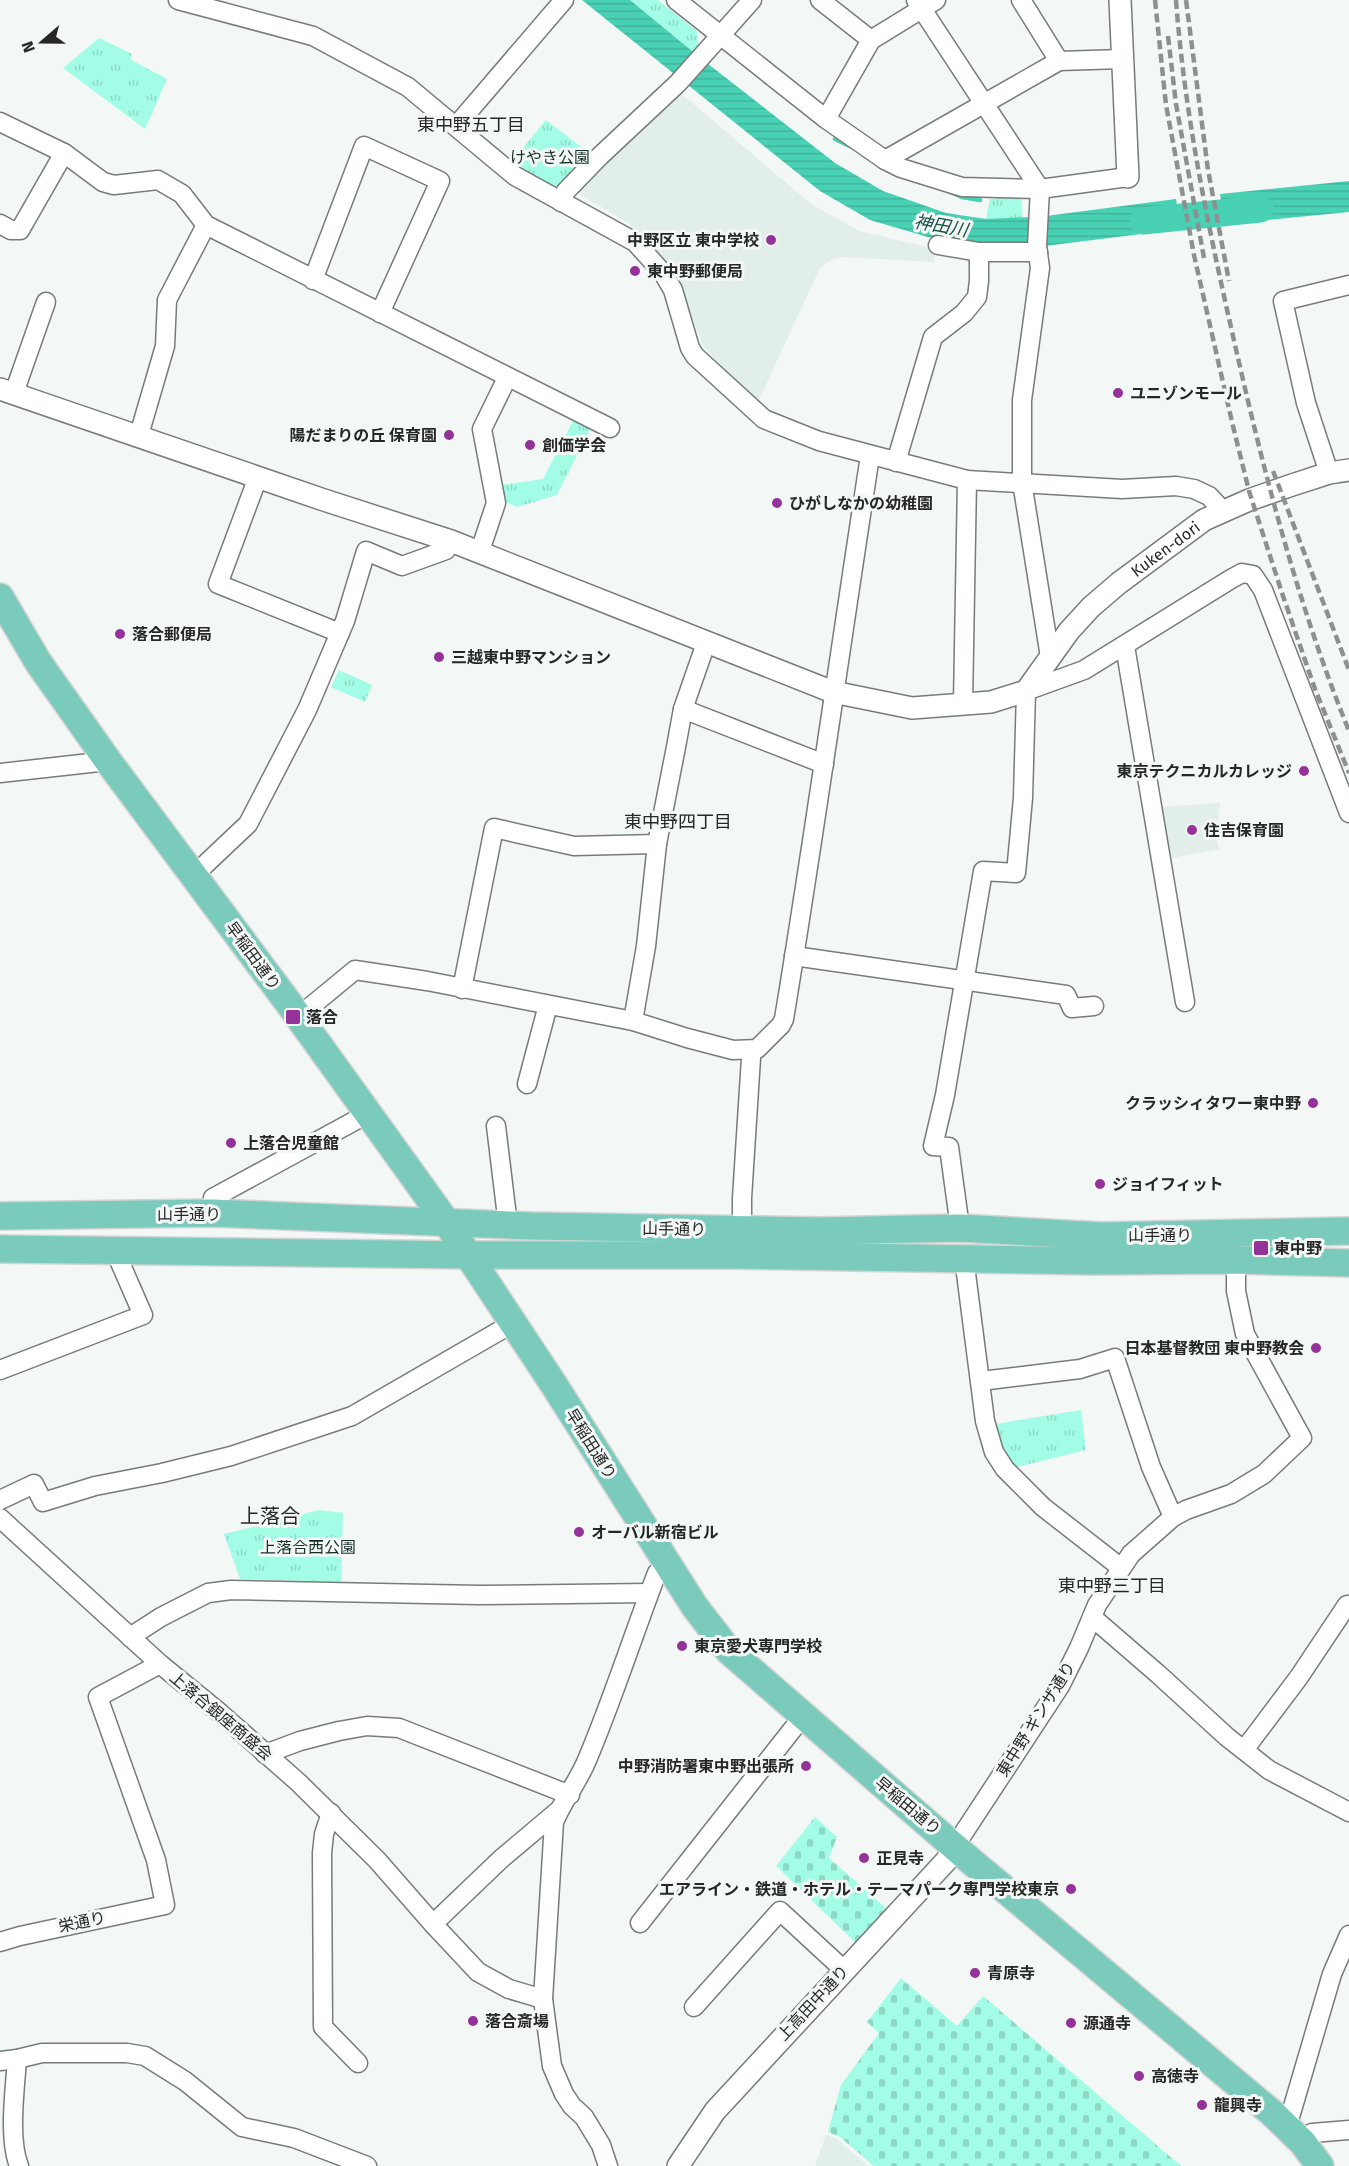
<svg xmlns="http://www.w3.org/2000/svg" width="1349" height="2166" font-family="'Fira Sans','Noto Sans JP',sans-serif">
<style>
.built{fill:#e1eeea}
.cemetery{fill:url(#cemetery-stones)}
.park{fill:url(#park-tufts)}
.water{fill:url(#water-rules)}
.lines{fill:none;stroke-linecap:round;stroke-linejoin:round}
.stream{stroke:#49d1b4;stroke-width:4.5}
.river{stroke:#49d1b4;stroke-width:27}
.minor-casing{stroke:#777b7a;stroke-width:21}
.tertiary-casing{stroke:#777b7a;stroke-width:24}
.primary-casing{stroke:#d4d4d4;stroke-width:30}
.minor{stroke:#fff;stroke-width:18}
.tertiary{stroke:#fff;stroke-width:21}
.primary{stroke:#7acbbc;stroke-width:27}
.rail{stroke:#8d908f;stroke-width:4.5;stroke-dasharray:9 4.5;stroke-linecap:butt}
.poi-dot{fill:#94329a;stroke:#f3f7f6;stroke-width:2}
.labels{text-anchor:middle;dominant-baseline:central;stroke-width:6;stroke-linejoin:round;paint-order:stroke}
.park-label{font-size:16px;fill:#182f29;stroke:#f3f7f6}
.poi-label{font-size:16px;font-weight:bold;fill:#262827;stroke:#f3f7f6;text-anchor:start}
.street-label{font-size:16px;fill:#262827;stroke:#f3f7f6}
.neighbourhood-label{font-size:18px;fill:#262827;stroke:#f3f7f6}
.water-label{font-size:18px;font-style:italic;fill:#1a5246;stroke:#f3f7f6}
.quarter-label{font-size:20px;fill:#262827;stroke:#f3f7f6}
</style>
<defs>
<pattern id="cemetery-stones" width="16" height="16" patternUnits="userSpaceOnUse" patternTransform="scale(1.5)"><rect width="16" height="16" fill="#a3fce5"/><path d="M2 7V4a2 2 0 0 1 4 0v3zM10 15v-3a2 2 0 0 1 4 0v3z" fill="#8cd8c4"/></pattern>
<pattern id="park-tufts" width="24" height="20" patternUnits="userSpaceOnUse" patternTransform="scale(1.5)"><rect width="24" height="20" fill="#a3fce5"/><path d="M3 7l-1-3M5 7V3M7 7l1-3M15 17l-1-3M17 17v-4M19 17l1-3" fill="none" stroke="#8cd8c4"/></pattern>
<pattern id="water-rules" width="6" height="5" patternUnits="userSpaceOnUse" patternTransform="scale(1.5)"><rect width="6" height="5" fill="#49d1b4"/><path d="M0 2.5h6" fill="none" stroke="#40b39b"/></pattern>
</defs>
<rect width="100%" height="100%" fill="#f3f7f6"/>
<g class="built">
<polygon points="678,91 811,204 859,231 936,249 934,262 844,257 831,260 820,268 757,404 703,346 674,270 630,224 576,192"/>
<polygon points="1220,803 1216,838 1219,849 1168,859 1158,807"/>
<polygon points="826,2135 837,2139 868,2166 815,2166"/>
</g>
<g class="cemetery">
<polygon points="815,1817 837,1837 829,1858 887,1909 857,1944 776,1866"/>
<polygon points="901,1978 957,2026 983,1996 1181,2166 874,2166 840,2137 828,2132 841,2085 879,2033 867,2022"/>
</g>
<g class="park">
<polygon points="630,0 658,0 697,31 699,47 696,54"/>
<polygon points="99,38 132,54 131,60 167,79 145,129 63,68"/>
<polygon points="546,120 589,153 555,190 510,164"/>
<polygon points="1021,195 1023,220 986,219 990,199"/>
<polygon points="574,419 591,427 557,495 517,507 503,501 501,485 543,479"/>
<polygon points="339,670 372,685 365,702 331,687"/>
<polygon points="1081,1410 1086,1450 1017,1467 999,1446 995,1424"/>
<polygon points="319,1510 343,1513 341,1582 240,1579 224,1534"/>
</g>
<g class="water">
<polygon points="582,0 630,0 703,60 835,163 883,191 946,213 986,219 1031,217 1031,248 977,247 928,237 870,220 820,191"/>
<polygon points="1349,181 1349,212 1225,224 1220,194"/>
<polygon points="1176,199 1181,229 1045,246 1046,216"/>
</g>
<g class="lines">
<g class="stream">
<polyline points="835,139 852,147"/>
<polyline points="948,191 962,197 980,200"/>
</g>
<polyline class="river" points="1143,221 1260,209"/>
<g class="minor-casing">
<g id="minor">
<polyline points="178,0 313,36 408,87 515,176 635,242 663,273 673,290 690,348 695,356 764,419 819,441 967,480 1122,489 1176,486 1194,489 1209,496 1223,511"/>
<polyline points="676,0 826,119 885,160 901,168 962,187 1040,189 1128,177"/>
<polyline points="820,0 871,40"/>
<polyline points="916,0 1040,189 1037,246 1040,268 1022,400 1022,482 1050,657"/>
<polyline points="1021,0 1059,61"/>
<polyline points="826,119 871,40 936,0"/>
<polyline points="0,122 64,153 103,182 114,185 158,180 182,194 206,225 610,428"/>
<polyline points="456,126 564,0"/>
<polyline points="885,160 1059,61 1122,59"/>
<polyline points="561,202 566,191 600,156 678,83 752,0"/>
<polyline points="0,224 11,230 20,230 64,153"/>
<polyline points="938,245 979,252 1038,252"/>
<polyline points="313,280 364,146 440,181 380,313"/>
<polyline points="14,393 46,302"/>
<polyline points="139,435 165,346 167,300 206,225"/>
<polyline points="896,462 933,337 964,313 977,297 979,281 979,252"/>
<polyline points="1329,473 1306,403 1283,301 1349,285"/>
<polyline points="258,477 218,584 340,633"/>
<polyline points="480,551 496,503 482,429 507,378"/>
<polyline points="1125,646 1185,1002"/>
<polyline points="963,704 967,480"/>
<polyline points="683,709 824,764"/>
<polyline points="0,773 108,761"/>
<polyline points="194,875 248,824 307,710 345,621 366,551 402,566 446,550 451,541"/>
<polyline points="794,956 1066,995 1072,1008 1094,1006"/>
<polyline points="462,989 494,828 574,846 657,844"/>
<path d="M 298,1017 L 355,970 L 427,981 L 633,1021 L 687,1038 L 733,1050 L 757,1049 L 781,1025 L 784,1019 C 815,831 841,643 870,456"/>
<polyline points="633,1021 646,946 657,844 676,747 683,709 706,643"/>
<polyline points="527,1084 548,1005"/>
<polyline points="496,1126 508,1225"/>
<polyline points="212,1213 213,1198 369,1113"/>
<polyline points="960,1228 949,1147 933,1146 945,1095 983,871 1016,873 1023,798 1026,691 1084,670 1231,579 1242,573 1253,575 1263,590 1349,813"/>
<polyline points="742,1230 742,1198 751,1058 748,1051"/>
<polyline points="964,1258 985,1421 994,1452 1005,1469 1043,1507 1120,1567"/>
<polyline points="0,1370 143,1315 115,1251"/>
<polyline points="981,1381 1080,1369 1115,1358 1151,1467 1173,1517"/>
<polyline points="0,1500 34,1484 43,1502 95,1486 162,1473 231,1456 352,1416 513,1323"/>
<polyline points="0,1518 160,1664 220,1713 299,1783 377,1860 433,1924 478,1972 509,1989 543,1999"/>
<polyline points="1092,1617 1158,1674 1227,1737 1269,1770 1349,1812"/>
<polyline points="130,1637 161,1617 208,1593 231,1590 479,1595 649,1593"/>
<polyline points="1244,1750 1299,1677 1347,1605"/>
<polyline points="265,1754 300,1741 339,1731 367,1726 399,1728 570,1795"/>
<polyline points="331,1813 324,1834 322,1853 323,2027 358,2063"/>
<polyline points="955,1846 1060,1686 1079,1648 1097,1605 1131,1554 1173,1517 1186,1510 1231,1494 1264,1474 1302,1438 1245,1334 1236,1291 1236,1260"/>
<polyline points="640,1923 803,1716"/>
<polyline points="433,1924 501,1859 558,1811"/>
<polyline points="0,1942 20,1936 165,1905 156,1860 98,1697 160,1664"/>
<polyline points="694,2007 780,1911 844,1970"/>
<path d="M 17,2059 C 15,2090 8,2138 19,2166"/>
<polyline points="0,2061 17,2059 42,2053 127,2053 145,2056 185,2081 242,2127 294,2138 367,2166"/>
<polyline points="1287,2127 1332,1974 1349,1935"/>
<polyline points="1302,2141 1312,2133 1349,2130"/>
<path d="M 608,2166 L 601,2145 L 584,2117 L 572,2106 L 564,2094 L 552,2066 L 543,1999 L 554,1822 C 563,1800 578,1782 587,1760 C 613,1699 633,1635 657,1573 L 668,1565"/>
</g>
</g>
<g class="tertiary-casing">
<g id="tertiary">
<polyline points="1120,0 1128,177"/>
<path id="s1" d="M 0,389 L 324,500 L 451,541 L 833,692 L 912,708 L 991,702 L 1026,691 L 1069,631 L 1091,607 L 1119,583 L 1204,520 L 1249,500 L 1292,485 L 1329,473 L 1349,470"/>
<polyline points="678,2166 715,2111 946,1861 955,1846"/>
</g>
</g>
<g class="primary-casing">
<g id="primary">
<polyline points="0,597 38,662 108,761 290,1005 447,1223 556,1388 695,1607 729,1651 972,1862 1272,2113 1303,2143 1320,2166"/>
<polyline points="0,1216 212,1213 532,1226 821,1231 960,1228 1102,1236 1349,1231"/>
<polyline points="0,1249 468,1255 732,1255 1093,1261 1236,1260 1349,1263"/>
</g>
</g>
<use href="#minor" class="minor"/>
<use href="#tertiary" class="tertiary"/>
<use href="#primary" class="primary"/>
<g class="rail">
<polyline points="1155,0 1166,105 1194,255 1232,422 1249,491 1283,596 1315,689 1349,773"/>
<path d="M 1176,0 C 1185,121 1211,240 1238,358 C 1267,485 1300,610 1349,731"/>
<polyline points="1186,0 1208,170 1229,281"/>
<polyline points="1168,36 1176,104 1204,258"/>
<polyline points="1273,471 1349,670"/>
</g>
</g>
<g class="poi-dot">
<circle cx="771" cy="240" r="6"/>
<circle cx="635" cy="271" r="6"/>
<circle cx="1118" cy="393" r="6"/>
<circle cx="449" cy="435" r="6"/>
<circle cx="530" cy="445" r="6"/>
<circle cx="777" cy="503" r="6"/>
<circle cx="120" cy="634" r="6"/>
<circle cx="439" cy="657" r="6"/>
<circle cx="1304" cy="771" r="6"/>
<circle cx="1192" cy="830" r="6"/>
<rect x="285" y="1009" width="16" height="16" rx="3"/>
<circle cx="1313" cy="1103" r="6"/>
<circle cx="231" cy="1143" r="6"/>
<circle cx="1100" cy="1184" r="6"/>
<rect x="1253" y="1240" width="16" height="16" rx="3"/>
<circle cx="1316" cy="1348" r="6"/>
<circle cx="579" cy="1532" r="6"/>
<circle cx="682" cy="1646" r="6"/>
<circle cx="806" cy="1766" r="6"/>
<circle cx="864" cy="1858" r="6"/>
<circle cx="1071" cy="1889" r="6"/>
<circle cx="975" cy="1973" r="6"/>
<circle cx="473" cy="2021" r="6"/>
<circle cx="1071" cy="2023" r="6"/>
<circle cx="1139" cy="2076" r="6"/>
<circle cx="1202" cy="2105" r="6"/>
</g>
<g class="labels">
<g class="park-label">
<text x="550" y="157">けやき公園</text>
<text x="308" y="1547">上落合西公園</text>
</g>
<g class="poi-label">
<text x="759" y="240" text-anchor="end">中野区立 東中学校</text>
<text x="647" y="271">東中野郵便局</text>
<text x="1130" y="393">ユニゾンモール</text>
<text x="437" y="435" text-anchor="end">陽だまりの丘 保育園</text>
<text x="542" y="445">創価学会</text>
<text x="789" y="503">ひがしなかの幼稚園</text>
<text x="132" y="634">落合郵便局</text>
<text x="451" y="657">三越東中野マンション</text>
<text x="1292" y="771" text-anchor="end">東京テクニカルカレッジ</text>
<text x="1204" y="830">住吉保育園</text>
<text x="306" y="1017">落合</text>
<text x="1301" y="1103" text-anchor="end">クラッシィタワー東中野</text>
<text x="243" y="1143">上落合児童館</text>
<text x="1112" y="1184">ジョイフィット</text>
<text x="1274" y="1248">東中野</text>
<text x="1304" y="1348" text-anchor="end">日本基督教団 東中野教会</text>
<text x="591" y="1532">オーバル新宿ビル</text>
<text x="694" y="1646">東京愛犬専門学校</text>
<text x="794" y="1766" text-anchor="end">中野消防署東中野出張所</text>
<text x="876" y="1858">正見寺</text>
<text x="1059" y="1889" text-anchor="end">エアライン・鉄道・ホテル・テーマパーク専門学校東京</text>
<text x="987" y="1973">青原寺</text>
<text x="485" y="2021">落合斎場</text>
<text x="1083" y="2023">源通寺</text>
<text x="1151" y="2076">高徳寺</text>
<text x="1214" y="2105">龍興寺</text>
</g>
<g class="street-label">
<text stroke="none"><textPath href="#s1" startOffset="1284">Kuken-dori</textPath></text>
<text transform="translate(253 956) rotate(54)">早稲田通り</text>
<text x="189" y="1214">山手通り</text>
<text transform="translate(674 1229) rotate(1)">山手通り</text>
<text x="1160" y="1235">山手通り</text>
<text transform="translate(591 1444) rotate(58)">早稲田通り</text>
<text transform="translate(221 1716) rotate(40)">上落合銀座商盛会</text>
<text transform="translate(1036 1719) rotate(-58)">東中野 ギンザ通り</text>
<text transform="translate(908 1806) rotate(40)">早稲田通り</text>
<text transform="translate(82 1922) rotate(-12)">栄通り</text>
<text transform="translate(813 2003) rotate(-47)">上高田中通り</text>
</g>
<g class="neighbourhood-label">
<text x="471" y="125">東中野五丁目</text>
<text x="678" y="822">東中野四丁目</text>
<text x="1112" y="1586">東中野三丁目</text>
</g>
<g class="water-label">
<text transform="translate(941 226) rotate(10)">神田川</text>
</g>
<g class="quarter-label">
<text x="270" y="1516">上落合</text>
</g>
</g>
<g transform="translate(42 42) rotate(250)" stroke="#f3f7f6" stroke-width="4.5" paint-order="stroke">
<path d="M0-4.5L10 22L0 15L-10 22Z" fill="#262827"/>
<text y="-9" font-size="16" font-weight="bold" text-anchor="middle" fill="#262827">N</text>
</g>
</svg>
